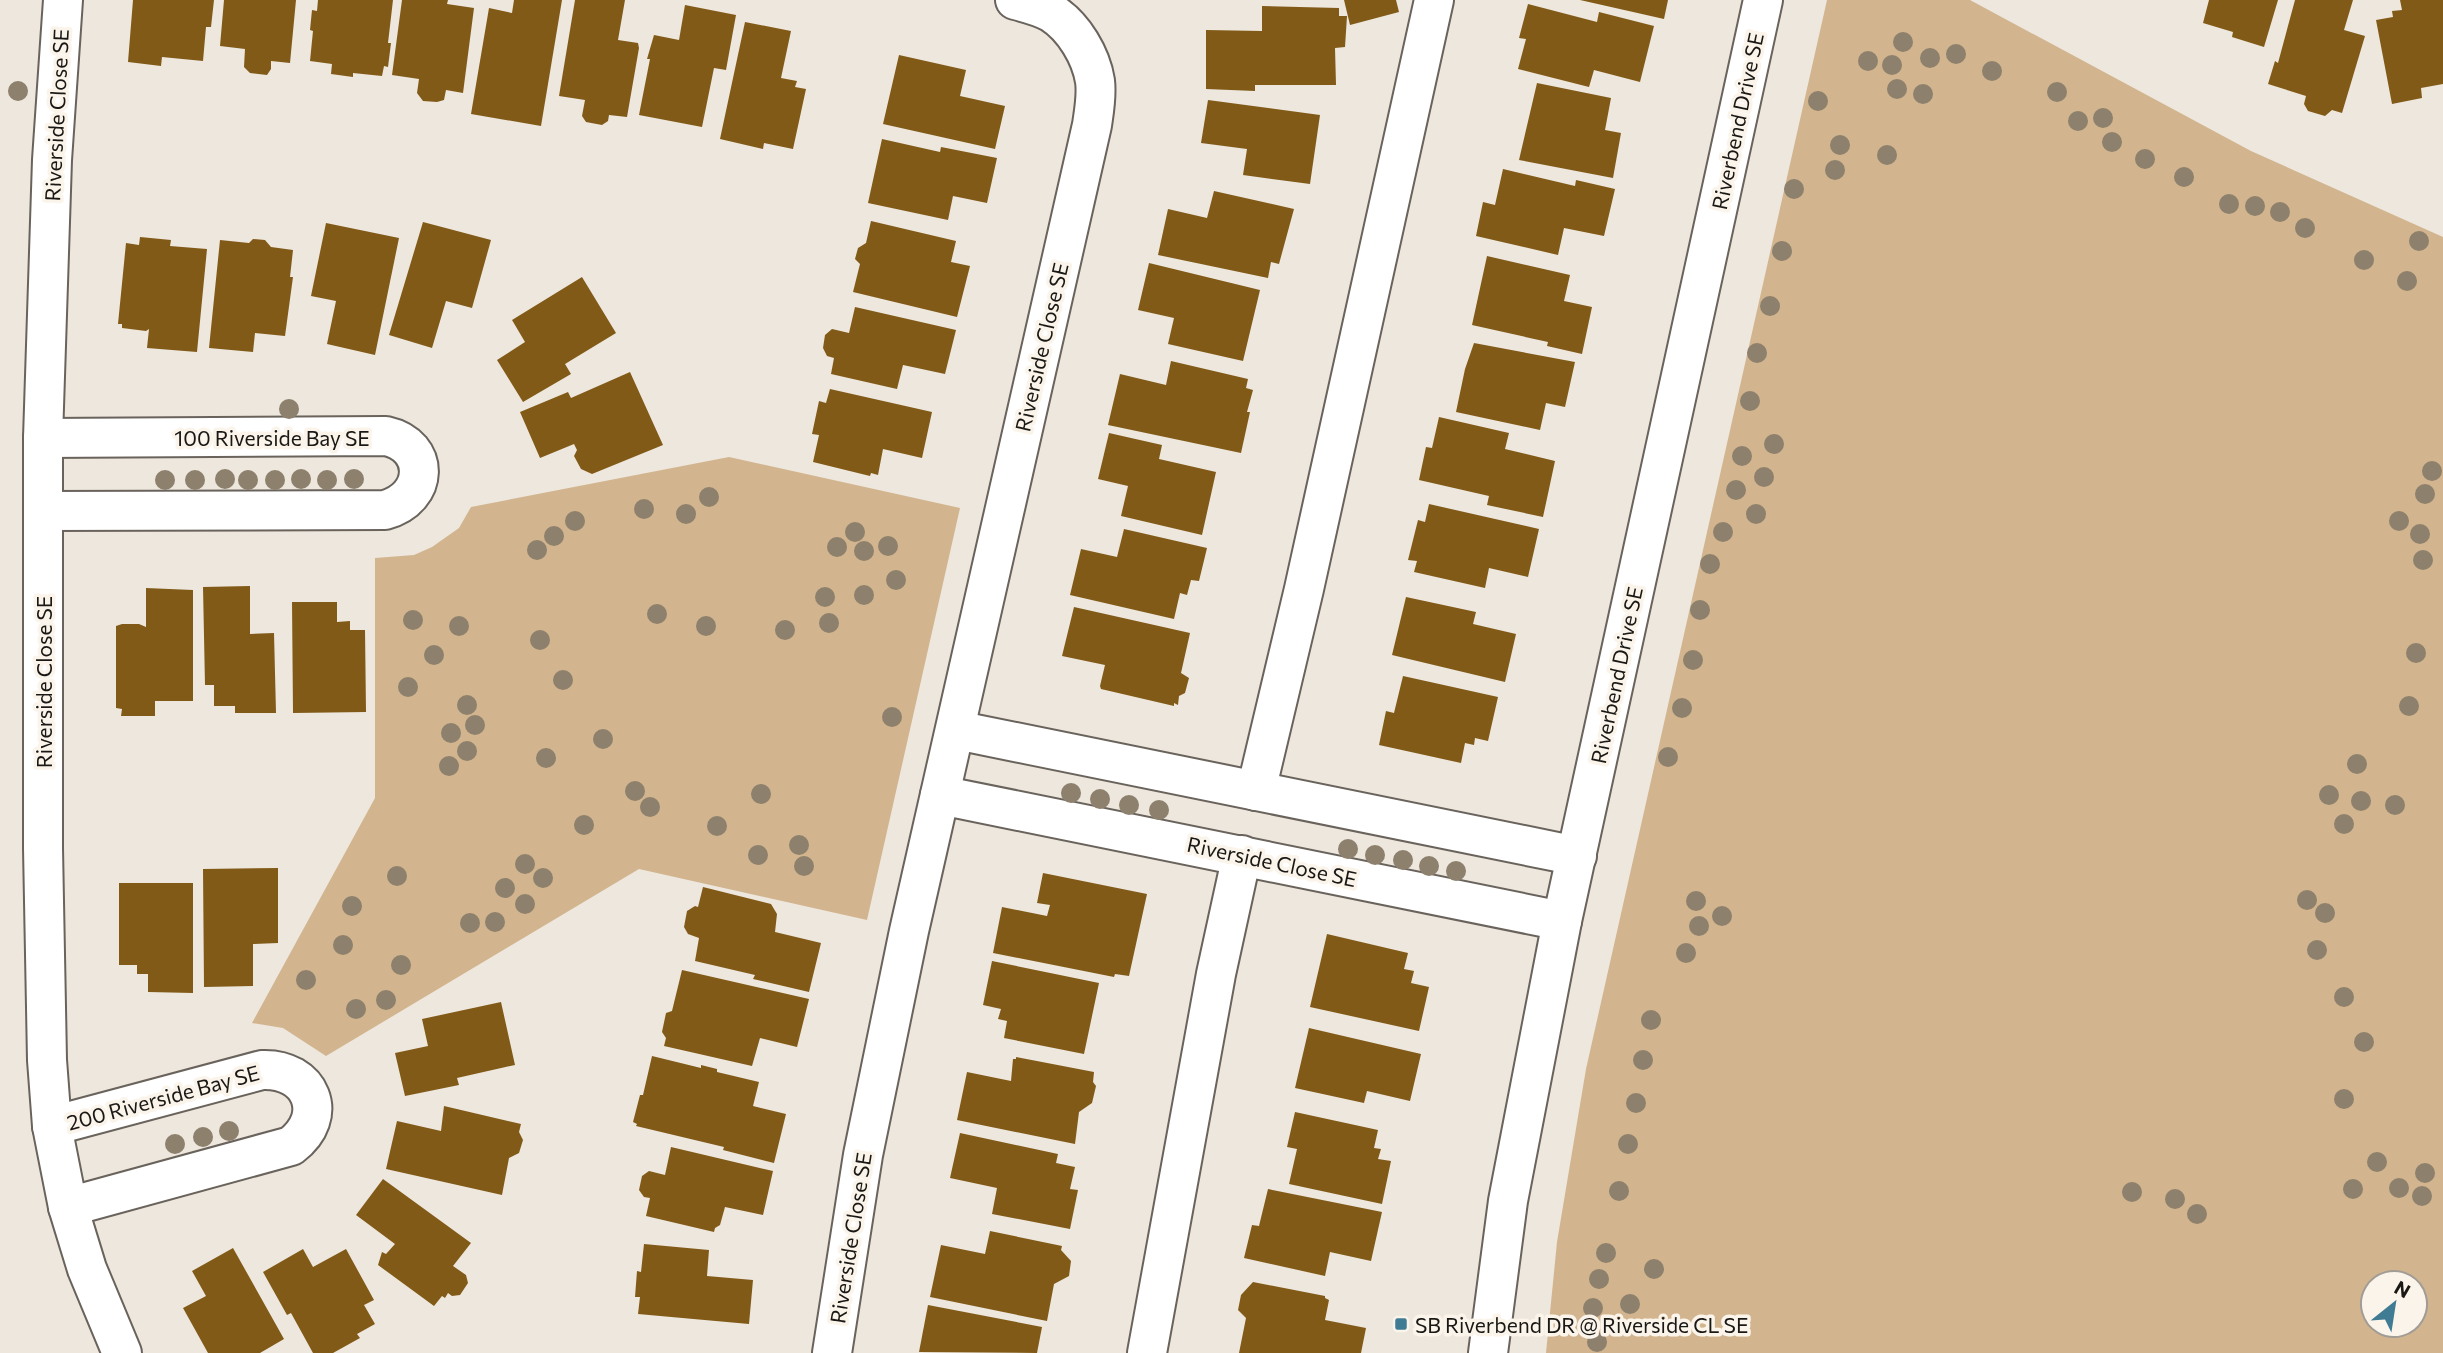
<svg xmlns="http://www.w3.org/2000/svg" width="2443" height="1353" font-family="Commissioner,sans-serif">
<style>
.green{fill:#d2b58e;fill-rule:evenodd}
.building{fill:#825a17}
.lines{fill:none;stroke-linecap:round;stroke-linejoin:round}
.minor-casing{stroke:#69635c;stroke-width:42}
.minor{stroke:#fff;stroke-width:38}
.tree{fill:#8d806c}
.poi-dot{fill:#3f7b92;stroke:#fbf4eb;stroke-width:2.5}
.labels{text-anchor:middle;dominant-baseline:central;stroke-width:7;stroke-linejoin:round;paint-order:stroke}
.street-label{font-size:21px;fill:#1a1815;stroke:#fbf4eb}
.poi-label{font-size:21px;fill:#1a1815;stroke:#fbf4eb;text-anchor:start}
</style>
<rect width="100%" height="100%" fill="#ede7de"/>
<g class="green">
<path d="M 1827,0 L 1970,0 L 2251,151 L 2443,237 L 2443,1353 L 1546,1353 L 1557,1242 L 1586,1069 ZM 2373,1283 L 2415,1283 L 2415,1325 L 2373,1325 Z"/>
<polygon points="729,457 960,508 867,920 639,869 326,1056 283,1028 252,1023 375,798 375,558 414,555 432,547 459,528 471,507"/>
</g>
<g class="building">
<polygon points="133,0 214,0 211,27 206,27 203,61 162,57 161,66 128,62"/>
<polygon points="224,0 296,0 290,63 271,61 271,69 267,75 250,73 244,67 245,49 220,46"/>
<polygon points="318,0 393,0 388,43 391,43 388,67 384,66 382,76 353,73 353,77 331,74 332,64 310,61 313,31 310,30 312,10 317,11"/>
<polygon points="402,0 448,0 447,4 474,8 463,93 446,90 444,100 437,102 423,101 417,93 419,79 392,75"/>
<polygon points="514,0 562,0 541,126 471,114 489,8 512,13"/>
<polygon points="575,0 625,0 618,40 638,43 639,48 627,117 609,115 608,121 602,125 586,122 582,116 585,100 559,96"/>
<polygon points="1344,0 1396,0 1399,12 1350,25"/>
<polygon points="1580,0 1668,0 1664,19"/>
<polygon points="2209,0 2278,0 2264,47 2232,37 2233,32 2203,23"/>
<polygon points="2295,0 2353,0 2344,30 2365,36 2342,113 2332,110 2325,116 2308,111 2304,104 2306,96 2268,84 2275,61 2278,63"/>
<polygon points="2400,0 2443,0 2443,84 2421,88 2422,98 2392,104 2376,20 2393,17 2392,11 2402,10"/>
<polygon points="1528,4 1597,22 1599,12 1654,26 1640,82 1594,70 1589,87 1518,69 1526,39 1519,38"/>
<polygon points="685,5 736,15 726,70 714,68 702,127 639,115 650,59 647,59 654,35 679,40"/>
<polygon points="1262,6 1339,8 1339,16 1347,16 1345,47 1335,48 1336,85 1255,85 1255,91 1206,89 1206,30 1262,31"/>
<polygon points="745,22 791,31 781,78 797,81 795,87 806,89 793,149 764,143 763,149 720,139"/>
<polygon points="899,55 966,70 960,96 1005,106 995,149 883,124"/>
<polygon points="1537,83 1611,98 1605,130 1621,133 1613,178 1519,160"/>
<polygon points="1208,100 1320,115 1310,184 1243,175 1247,149 1201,143"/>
<polygon points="882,139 940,152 941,147 997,158 987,203 953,196 948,220 868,203"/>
<polygon points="1503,169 1575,186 1576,180 1615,189 1604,236 1564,228 1558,255 1476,236 1483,202 1495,205"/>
<polygon points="1214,191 1294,209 1279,264 1271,262 1268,278 1158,255 1168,209 1207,218"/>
<polygon points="871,221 956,241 951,262 970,266 957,317 853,292 860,264 855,259 858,248 866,243"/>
<polygon points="423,222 491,240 472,308 446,301 432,348 389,335"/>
<polygon points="326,223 399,238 375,355 327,344 336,301 311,296"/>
<polygon points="140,237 171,240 170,246 207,249 197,352 147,348 149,329 146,331 122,328 122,324 118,324 126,243 139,245"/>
<polygon points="253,239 265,240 271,247 293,250 290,277 293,277 285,336 255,333 253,352 209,348 220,240 249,243"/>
<polygon points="1487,256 1570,275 1564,301 1592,307 1582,354 1547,346 1548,342 1472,325"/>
<polygon points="1149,263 1260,290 1243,361 1168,344 1174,318 1138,310"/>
<polygon points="582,277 616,333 565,364 571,374 523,402 497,360 525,342 512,320"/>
<polygon points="855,307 956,330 945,374 903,365 897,389 831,374 834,358 827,356 823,348 825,335 832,329 849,333"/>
<polygon points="1474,343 1575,362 1565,407 1546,403 1540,430 1456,412 1465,369"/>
<polygon points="1171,361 1248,379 1246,388 1253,390 1247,412 1250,412 1241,453 1108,425 1120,374 1166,385"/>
<polygon points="630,372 663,445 592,474 581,469 574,456 577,450 574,444 540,458 520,412 568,392 571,398"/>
<polygon points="830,389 932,412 922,458 883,449 878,475 871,473 870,476 813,462 819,435 812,434 819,401 826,403"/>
<polygon points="1439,417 1509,433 1505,449 1555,461 1543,517 1487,505 1489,496 1419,480 1426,447 1432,448"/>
<polygon points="1109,433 1162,445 1159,459 1216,472 1202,535 1121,516 1128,486 1098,479"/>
<polygon points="1429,504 1539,529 1528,577 1489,568 1485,588 1414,572 1417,561 1408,560 1418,520 1425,522"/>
<polygon points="1124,529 1207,548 1199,581 1191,580 1187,595 1180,593 1174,619 1070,595 1081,549 1117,557"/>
<polygon points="250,586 250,634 274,633 276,713 235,713 235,706 214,706 214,685 205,685 203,587"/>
<polygon points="146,588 193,590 193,701 155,701 155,716 121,716 122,709 116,708 116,626 122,624 139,624 146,627"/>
<polygon points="1406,597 1476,612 1473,624 1516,634 1505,682 1392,655"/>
<polygon points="292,602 337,602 337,622 350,621 350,630 365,630 366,712 293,713"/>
<polygon points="1074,607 1190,633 1181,673 1189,678 1185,693 1179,696 1178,705 1174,703 1174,706 1101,689 1100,686 1105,665 1062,656"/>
<polygon points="1403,676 1498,697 1488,741 1475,738 1474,745 1465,743 1461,763 1379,745 1386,711 1394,713"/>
<polygon points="278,868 278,943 253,944 253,986 204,987 203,869"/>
<polygon points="1043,873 1147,894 1129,976 1115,974 1114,977 993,953 1002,907 1047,916 1050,905 1037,903"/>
<polygon points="119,883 193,883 193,993 148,992 148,974 137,974 137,965 119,965"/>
<polygon points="703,887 771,904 777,914 775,932 821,943 809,992 753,979 755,975 695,961 699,938 688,934 684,927 687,911 695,906 698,907"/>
<polygon points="1327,934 1408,953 1404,969 1414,971 1411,983 1429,987 1419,1031 1310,1007"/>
<polygon points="992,961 1099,983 1084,1054 1004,1038 1007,1021 998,1019 1001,1009 983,1005"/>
<polygon points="682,970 809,999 797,1047 760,1038 752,1066 664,1046 666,1038 662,1032 666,1013 672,1011"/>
<polygon points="501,1002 515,1065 457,1078 459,1085 405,1096 395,1053 428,1046 422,1019"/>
<polygon points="1309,1028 1421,1054 1410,1101 1367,1091 1364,1103 1295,1088"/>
<polygon points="652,1056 701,1068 701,1065 717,1069 717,1072 759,1082 753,1106 786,1114 774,1163 723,1150 724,1147 636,1126 637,1124 633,1122 640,1095 643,1095"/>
<polygon points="1016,1057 1094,1072 1093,1082 1096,1086 1092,1103 1079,1112 1075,1144 957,1120 967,1072 1011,1081 1013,1059 1016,1059"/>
<polygon points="444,1106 521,1124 519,1132 523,1140 519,1153 509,1158 502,1195 386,1169 397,1121 441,1131"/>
<polygon points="1295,1112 1378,1130 1374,1148 1381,1149 1378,1159 1391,1161 1382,1204 1289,1184 1297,1149 1287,1147"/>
<polygon points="960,1133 1058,1154 1056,1163 1075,1167 1070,1189 1078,1190 1070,1229 992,1214 997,1188 950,1178"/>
<polygon points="671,1147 773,1171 763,1215 725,1207 720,1225 715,1228 714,1232 646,1216 650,1198 644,1197 639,1190 642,1176 649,1171 665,1175"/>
<polygon points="383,1179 471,1243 453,1266 466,1275 468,1283 460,1295 452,1296 448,1293 445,1298 442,1296 434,1306 378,1265 382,1252 386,1254 395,1244 356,1215"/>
<polygon points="1268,1189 1382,1212 1371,1261 1330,1252 1325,1276 1244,1258 1252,1225 1259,1226"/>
<polygon points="990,1231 1062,1246 1061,1250 1071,1261 1069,1276 1054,1284 1047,1321 930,1297 941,1245 985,1254"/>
<polygon points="644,1244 709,1250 707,1276 753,1280 749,1324 638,1314 640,1297 635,1297 637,1271 641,1272"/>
<polygon points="233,1248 284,1339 260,1353 208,1353 183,1308 206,1296 192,1271"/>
<polygon points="303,1249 313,1267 346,1249 374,1300 364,1305 375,1324 357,1334 360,1338 333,1353 313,1353 291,1313 287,1315 263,1272"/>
<polygon points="1253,1282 1325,1296 1325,1298 1329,1300 1325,1320 1366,1328 1361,1353 1239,1353 1246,1318 1238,1310 1241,1295"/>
<polygon points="928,1305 1042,1327 1037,1353 919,1352"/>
</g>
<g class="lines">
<g class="minor-casing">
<g id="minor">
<polyline points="63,0 52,160 43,438 43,848 47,1060 52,1126 68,1207 87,1269 122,1353"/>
<path d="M 43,511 L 385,510 C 429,498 431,446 386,436 L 43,438"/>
<polyline points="956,730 1577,856"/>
<polyline points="1256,791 1304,589 1434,0"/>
<polyline points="940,795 1562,921"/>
<path d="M 52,1126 L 262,1070 C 311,1068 331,1116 291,1146 L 68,1207"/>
<path d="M 832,1353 L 863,1155 L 909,931 L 1092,125 C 1094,111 1097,96 1095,81 C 1091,56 1074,27 1052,13 C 1042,7 1027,3 1015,0"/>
<polyline points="1147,1353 1216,974 1242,855"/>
<polyline points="1488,1353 1508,1201 1562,921 1763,0"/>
</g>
</g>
<use href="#minor" class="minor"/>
</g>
<g class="tree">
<circle cx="1903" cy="42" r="10"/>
<circle cx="1956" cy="54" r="10"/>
<circle cx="1930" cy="58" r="10"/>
<circle cx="1868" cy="61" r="10"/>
<circle cx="1892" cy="65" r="10"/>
<circle cx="1992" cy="71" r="10"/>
<circle cx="1897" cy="89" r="10"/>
<circle cx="18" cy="91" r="10"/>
<circle cx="2057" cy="92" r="10"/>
<circle cx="1923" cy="94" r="10"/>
<circle cx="1818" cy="101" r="10"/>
<circle cx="2103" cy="118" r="10"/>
<circle cx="2078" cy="121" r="10"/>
<circle cx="2112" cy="142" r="10"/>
<circle cx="1840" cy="145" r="10"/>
<circle cx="1887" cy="155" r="10"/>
<circle cx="2145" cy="159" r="10"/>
<circle cx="1835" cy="170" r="10"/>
<circle cx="2184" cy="177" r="10"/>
<circle cx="1794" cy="189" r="10"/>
<circle cx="2229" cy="204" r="10"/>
<circle cx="2255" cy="206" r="10"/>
<circle cx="2280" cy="212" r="10"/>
<circle cx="2305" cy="228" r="10"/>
<circle cx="2419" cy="241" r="10"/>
<circle cx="1782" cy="251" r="10"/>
<circle cx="2364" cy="260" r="10"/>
<circle cx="2407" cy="281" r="10"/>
<circle cx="1770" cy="306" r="10"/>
<circle cx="1757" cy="353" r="10"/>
<circle cx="1750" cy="401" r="10"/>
<circle cx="289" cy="409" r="10"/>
<circle cx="1774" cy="444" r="10"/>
<circle cx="1742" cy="456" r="10"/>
<circle cx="2432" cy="471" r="10"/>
<circle cx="1764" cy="477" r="10"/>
<circle cx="225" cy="479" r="10"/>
<circle cx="301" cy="479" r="10"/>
<circle cx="354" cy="479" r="10"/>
<circle cx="165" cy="480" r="10"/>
<circle cx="195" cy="480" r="10"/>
<circle cx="248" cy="480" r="10"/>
<circle cx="275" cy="480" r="10"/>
<circle cx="327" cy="480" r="10"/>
<circle cx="1736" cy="490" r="10"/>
<circle cx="2425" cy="494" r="10"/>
<circle cx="709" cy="497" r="10"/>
<circle cx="644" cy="509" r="10"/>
<circle cx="686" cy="514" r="10"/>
<circle cx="1756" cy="514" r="10"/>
<circle cx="575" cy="521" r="10"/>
<circle cx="2399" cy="521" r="10"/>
<circle cx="855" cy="532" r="10"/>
<circle cx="1723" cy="532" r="10"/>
<circle cx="2420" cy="534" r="10"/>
<circle cx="554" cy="536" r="10"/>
<circle cx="888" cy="546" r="10"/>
<circle cx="837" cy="547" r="10"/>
<circle cx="537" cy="550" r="10"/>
<circle cx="864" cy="551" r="10"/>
<circle cx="2423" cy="560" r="10"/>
<circle cx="1710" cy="564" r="10"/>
<circle cx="896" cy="580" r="10"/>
<circle cx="864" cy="595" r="10"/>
<circle cx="825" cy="597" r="10"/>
<circle cx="1700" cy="610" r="10"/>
<circle cx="657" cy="614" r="10"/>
<circle cx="413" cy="620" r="10"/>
<circle cx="829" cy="623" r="10"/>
<circle cx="459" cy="626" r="10"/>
<circle cx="706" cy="626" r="10"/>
<circle cx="785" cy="630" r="10"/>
<circle cx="540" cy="640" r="10"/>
<circle cx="2416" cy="653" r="10"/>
<circle cx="434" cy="655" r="10"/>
<circle cx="1693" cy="660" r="10"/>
<circle cx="563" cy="680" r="10"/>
<circle cx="408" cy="687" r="10"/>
<circle cx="467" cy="705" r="10"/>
<circle cx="2409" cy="706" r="10"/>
<circle cx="1682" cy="708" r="10"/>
<circle cx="892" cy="717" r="10"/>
<circle cx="475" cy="725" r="10"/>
<circle cx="451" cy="733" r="10"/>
<circle cx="603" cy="739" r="10"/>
<circle cx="467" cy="751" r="10"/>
<circle cx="1668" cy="757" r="10"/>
<circle cx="546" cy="758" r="10"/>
<circle cx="2357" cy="764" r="10"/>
<circle cx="449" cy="766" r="10"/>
<circle cx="635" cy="791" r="10"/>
<circle cx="1071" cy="793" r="10"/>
<circle cx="761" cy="794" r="10"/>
<circle cx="2329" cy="795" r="10"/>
<circle cx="1100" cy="799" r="10"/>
<circle cx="2361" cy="801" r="10"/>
<circle cx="1129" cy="805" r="10"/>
<circle cx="2395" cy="805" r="10"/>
<circle cx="650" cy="807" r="10"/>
<circle cx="1159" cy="810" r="10"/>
<circle cx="2344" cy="824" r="10"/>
<circle cx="584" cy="825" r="10"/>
<circle cx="717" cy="826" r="10"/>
<circle cx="799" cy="845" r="10"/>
<circle cx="1348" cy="849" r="10"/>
<circle cx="758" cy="855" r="10"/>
<circle cx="1375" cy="855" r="10"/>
<circle cx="1403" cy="860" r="10"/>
<circle cx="525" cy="864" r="10"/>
<circle cx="804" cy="866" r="10"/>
<circle cx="1429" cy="866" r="10"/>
<circle cx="1456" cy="871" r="10"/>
<circle cx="397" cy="876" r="10"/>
<circle cx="543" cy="878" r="10"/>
<circle cx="505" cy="888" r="10"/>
<circle cx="2307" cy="900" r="10"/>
<circle cx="1696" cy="901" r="10"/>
<circle cx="525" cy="904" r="10"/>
<circle cx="352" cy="906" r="10"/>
<circle cx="2325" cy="913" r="10"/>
<circle cx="1722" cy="916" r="10"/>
<circle cx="495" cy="922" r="10"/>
<circle cx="470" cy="923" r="10"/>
<circle cx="1699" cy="926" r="10"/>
<circle cx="343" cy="945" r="10"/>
<circle cx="2317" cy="950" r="10"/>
<circle cx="1686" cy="953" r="10"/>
<circle cx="401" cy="965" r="10"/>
<circle cx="306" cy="980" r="10"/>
<circle cx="2344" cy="997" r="10"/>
<circle cx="386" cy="1000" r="10"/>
<circle cx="356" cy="1009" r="10"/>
<circle cx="1651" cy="1020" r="10"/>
<circle cx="2364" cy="1042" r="10"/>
<circle cx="1643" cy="1060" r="10"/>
<circle cx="2344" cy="1099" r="10"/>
<circle cx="1636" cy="1103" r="10"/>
<circle cx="229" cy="1131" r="10"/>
<circle cx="203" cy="1137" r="10"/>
<circle cx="175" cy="1144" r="10"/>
<circle cx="1628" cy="1144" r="10"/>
<circle cx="2377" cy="1162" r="10"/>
<circle cx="2425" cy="1173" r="10"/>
<circle cx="2399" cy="1188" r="10"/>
<circle cx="2353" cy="1189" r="10"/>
<circle cx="1619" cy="1191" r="10"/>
<circle cx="2132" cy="1192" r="10"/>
<circle cx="2422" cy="1196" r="10"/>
<circle cx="2175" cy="1199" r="10"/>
<circle cx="2197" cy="1214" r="10"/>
<circle cx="1606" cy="1253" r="10"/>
<circle cx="1654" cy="1269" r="10"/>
<circle cx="1599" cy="1279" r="10"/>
<circle cx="1630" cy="1304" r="10"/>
<circle cx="1593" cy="1308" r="10"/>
<circle cx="1597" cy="1342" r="10"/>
</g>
<rect class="poi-dot" x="1394" y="1317" width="14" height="14" rx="3.5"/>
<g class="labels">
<g class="street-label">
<text transform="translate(56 115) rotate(-87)">Riverside Close SE</text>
<text transform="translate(1737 121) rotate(-78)">Riverbend Drive SE</text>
<text transform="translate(1041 347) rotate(-77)">Riverside Close SE</text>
<text x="272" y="437">100 Riverside Bay SE</text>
<text transform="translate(1616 675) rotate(-78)">Riverbend Drive SE</text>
<text transform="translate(43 682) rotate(-90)">Riverside Close SE</text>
<text transform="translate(1272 861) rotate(12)">Riverside Close SE</text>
<text transform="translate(163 1097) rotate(-15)">200 Riverside Bay SE</text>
<text transform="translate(850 1238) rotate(-81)">Riverside Close SE</text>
</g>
<g class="poi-label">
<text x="1415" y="1324">SB Riverbend DR @ Riverside CL SE</text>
</g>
</g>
<g transform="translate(2394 1304) rotate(30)"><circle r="33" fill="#fbf4eb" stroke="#a19c95" stroke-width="2"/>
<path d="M0-5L12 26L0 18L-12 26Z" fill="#3f7b92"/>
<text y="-10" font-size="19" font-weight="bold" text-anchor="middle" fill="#1a1815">N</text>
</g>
</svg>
